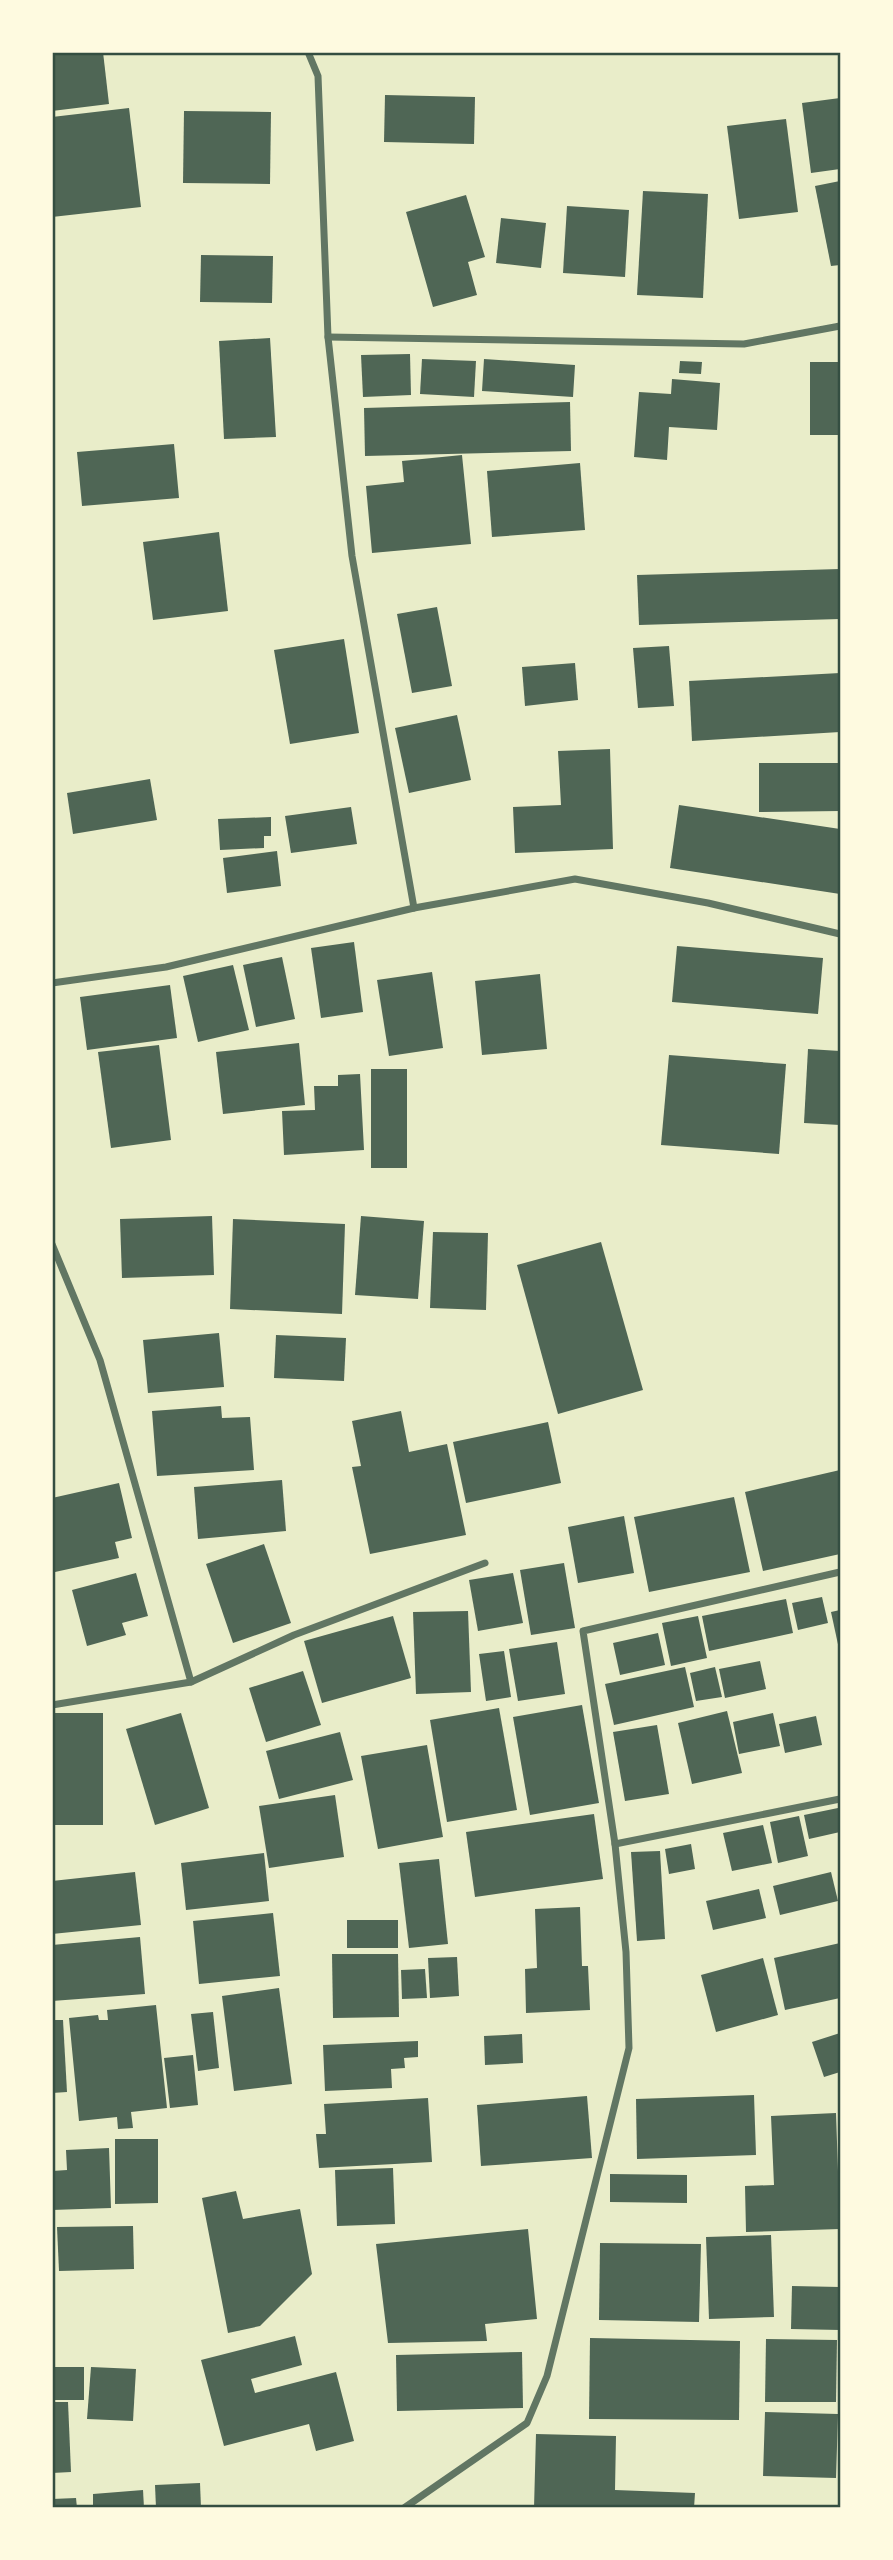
<svg xmlns="http://www.w3.org/2000/svg" width="893" height="2560" font-family="'Fira Sans Condensed',sans-serif">
<style>
.building{fill:#4f6655}
.lines{fill:none;stroke-linecap:round;stroke-linejoin:round}
.minor{stroke:#617663;stroke-width:7}
.neatline{fill:none;stroke:#344e41;stroke-width:2.5}
</style>
<rect width="100%" height="100%" fill="#e9edc9"/>
<g class="building">
<polygon points="52,52 103,52 109,104 52,111"/>
<polygon points="385,95 475,97 474,144 384,142"/>
<polygon points="840,98 840,169 811,173 802,103"/>
<polygon points="129,108 141,207 52,217 52,117"/>
<polygon points="184,111 271,112 270,184 183,183"/>
<polygon points="786,119 798,212 739,219 727,126"/>
<polygon points="840,181 840,265 831,266 815,186"/>
<polygon points="643,191 708,194 703,298 637,295"/>
<polygon points="466,195 485,257 468,262 477,295 433,307 406,212"/>
<polygon points="567,206 629,210 625,277 563,273"/>
<polygon points="501,218 546,223 541,268 496,263"/>
<polygon points="201,255 273,256 272,303 200,302"/>
<polygon points="270,338 276,437 224,439 219,341"/>
<polygon points="410,354 411,395 363,397 361,355"/>
<polygon points="422,359 476,361 474,397 420,394"/>
<polygon points="484,359 575,365 573,397 482,391"/>
<polygon points="680,361 702,362 701,374 679,373"/>
<rect x="810" y="362" width="30" height="73"/>
<polygon points="672,379 720,383 717,430 669,427 667,460 634,457 639,392 671,394"/>
<polygon points="570,402 571,451 365,456 364,408"/>
<polygon points="174,444 179,498 82,506 77,452"/>
<polygon points="462,455 471,544 372,553 366,486 404,482 402,461"/>
<polygon points="580,463 585,530 492,537 487,471"/>
<polygon points="219,532 228,611 153,620 143,542"/>
<polygon points="840,569 840,619 639,625 637,575"/>
<polygon points="437,607 452,686 412,693 397,614"/>
<polygon points="344,639 359,733 290,744 274,650"/>
<polygon points="669,646 674,706 638,708 633,648"/>
<polygon points="575,663 578,700 525,706 522,667"/>
<polygon points="840,673 840,732 692,741 689,681"/>
<polygon points="457,715 471,780 409,793 395,728"/>
<polygon points="610,749 613,849 515,853 513,807 561,805 558,751"/>
<polygon points="759,763 840,763 840,811 759,812"/>
<polygon points="150,779 157,820 73,834 67,793"/>
<polygon points="679,805 840,829 840,894 670,868"/>
<polygon points="351,807 357,844 291,853 285,816"/>
<polygon points="271,817 271,836 264,836 264,848 220,850 218,819"/>
<polygon points="277,851 281,886 227,893 223,858"/>
<polygon points="354,942 363,1012 321,1018 311,948"/>
<polygon points="677,946 823,958 818,1014 672,1002"/>
<polygon points="282,957 295,1019 256,1027 243,965"/>
<polygon points="233,965 249,1030 198,1042 183,976"/>
<polygon points="432,972 443,1048 389,1056 377,980"/>
<polygon points="540,974 547,1049 482,1055 475,981"/>
<polygon points="170,985 177,1038 87,1050 80,997"/>
<polygon points="299,1043 305,1105 223,1114 216,1052"/>
<polygon points="159,1045 171,1140 111,1148 98,1052"/>
<polygon points="808,1049 840,1051 840,1125 804,1123"/>
<polygon points="669,1055 786,1064 779,1154 661,1145"/>
<rect x="371" y="1069" width="36" height="99"/>
<polygon points="360,1074 364,1150 284,1155 282,1111 315,1110 314,1086 338,1086 338,1075"/>
<polygon points="212,1216 214,1275 122,1278 120,1219"/>
<polygon points="361,1216 424,1221 418,1299 355,1295"/>
<polygon points="233,1219 345,1224 342,1314 230,1309"/>
<polygon points="433,1232 488,1233 486,1310 430,1308"/>
<polygon points="601,1242 643,1390 558,1414 517,1265"/>
<polygon points="219,1333 224,1387 148,1393 143,1340"/>
<polygon points="276,1335 346,1338 344,1381 274,1378"/>
<polygon points="221,1406 222,1418 250,1417 254,1470 157,1476 152,1411"/>
<polygon points="401,1411 409,1452 447,1444 466,1535 370,1554 352,1467 361,1466 352,1421"/>
<polygon points="548,1422 561,1483 466,1503 453,1442"/>
<polygon points="840,1470 840,1554 763,1571 745,1492"/>
<polygon points="282,1480 286,1531 198,1539 194,1487"/>
<polygon points="119,1483 132,1538 115,1542 119,1558 55,1572 52,1559 52,1498"/>
<polygon points="734,1497 750,1572 649,1592 634,1517"/>
<polygon points="624,1516 634,1573 578,1583 568,1527"/>
<polygon points="264,1544 291,1623 233,1643 206,1564"/>
<polygon points="564,1563 575,1628 531,1635 520,1570"/>
<polygon points="136,1573 148,1616 122,1623 126,1635 87,1646 72,1590"/>
<polygon points="513,1573 523,1623 478,1631 469,1580"/>
<polygon points="822,1597 828,1623 798,1630 792,1603"/>
<polygon points="786,1599 793,1633 709,1651 702,1616"/>
<polygon points="840,1610 840,1648 839,1649 831,1612"/>
<polygon points="468,1611 471,1692 416,1694 413,1612"/>
<polygon points="393,1616 411,1678 322,1703 304,1641"/>
<polygon points="698,1616 707,1658 671,1666 662,1623"/>
<polygon points="658,1633 665,1665 620,1675 613,1643"/>
<polygon points="557,1642 565,1694 518,1701 509,1649"/>
<polygon points="504,1651 511,1697 486,1701 479,1654"/>
<polygon points="760,1661 766,1689 725,1698 719,1669"/>
<polygon points="685,1667 694,1707 614,1725 605,1684"/>
<polygon points="715,1667 722,1697 696,1701 690,1673"/>
<polygon points="303,1671 321,1725 266,1742 249,1688"/>
<polygon points="582,1705 599,1803 530,1815 513,1717"/>
<polygon points="499,1708 517,1810 447,1822 430,1720"/>
<polygon points="727,1711 742,1773 692,1784 678,1723"/>
<rect x="52" y="1713" width="51" height="112"/>
<polygon points="181,1713 209,1808 155,1825 126,1729"/>
<polygon points="773,1713 780,1746 739,1754 733,1722"/>
<polygon points="816,1716 822,1745 785,1753 779,1724"/>
<polygon points="657,1725 669,1794 625,1801 613,1732"/>
<polygon points="340,1732 353,1780 279,1799 266,1751"/>
<polygon points="427,1745 443,1837 378,1849 361,1756"/>
<polygon points="335,1795 344,1857 269,1868 259,1806"/>
<polygon points="838,1808 840,1832 809,1839 804,1815"/>
<polygon points="594,1814 603,1879 475,1897 466,1832"/>
<polygon points="799,1816 808,1856 778,1863 770,1822"/>
<polygon points="763,1825 772,1863 732,1871 723,1833"/>
<polygon points="691,1844 695,1869 669,1874 665,1849"/>
<polygon points="660,1851 665,1939 637,1941 631,1852"/>
<polygon points="264,1853 269,1901 186,1910 181,1863"/>
<polygon points="439,1859 448,1944 409,1948 399,1863"/>
<polygon points="135,1872 141,1925 52,1934 52,1881"/>
<polygon points="831,1872 838,1901 780,1915 773,1886"/>
<polygon points="759,1889 766,1918 713,1930 706,1901"/>
<polygon points="580,1907 582,1966 588,1966 590,2010 526,2013 525,1969 537,1968 535,1909"/>
<polygon points="273,1913 280,1976 199,1984 193,1921"/>
<rect x="347" y="1920" width="51" height="28"/>
<polygon points="140,1937 145,1994 52,2001 52,1945"/>
<polygon points="840,1943 840,1998 785,2010 774,1958"/>
<polygon points="332,1954 398,1954 399,2017 333,2018"/>
<polygon points="457,1957 459,1996 430,1998 428,1958"/>
<polygon points="763,1958 778,2015 716,2032 701,1975"/>
<polygon points="425,1969 427,1998 402,1999 401,1970"/>
<polygon points="279,1988 292,2084 234,2091 222,1996"/>
<polygon points="156,2005 167,2108 131,2112 133,2128 118,2129 117,2117 79,2121 69,2018 98,2015 99,2020 108,2020 107,2010"/>
<polygon points="213,2012 219,2068 198,2071 191,2014"/>
<polygon points="52,2020 63,2020 67,2092 52,2093"/>
<polygon points="840,2033 840,2072 824,2077 812,2042"/>
<polygon points="522,2034 523,2063 485,2065 484,2036"/>
<polygon points="418,2041 418,2057 404,2058 405,2068 391,2069 392,2088 325,2091 323,2045"/>
<polygon points="193,2055 198,2105 170,2108 164,2058"/>
<polygon points="754,2095 756,2155 637,2159 636,2099"/>
<polygon points="587,2096 592,2158 481,2166 477,2105"/>
<polygon points="428,2098 432,2162 319,2168 316,2134 326,2134 324,2104"/>
<polygon points="836,2113 840,2229 746,2232 745,2186 774,2185 771,2116"/>
<polygon points="115,2139 158,2139 158,2203 115,2204"/>
<polygon points="109,2148 111,2208 52,2210 52,2171 67,2170 66,2150"/>
<polygon points="393,2168 395,2224 337,2226 335,2170"/>
<polygon points="610,2174 687,2175 687,2203 610,2202"/>
<polygon points="236,2191 243,2219 300,2209 312,2274 260,2326 228,2333 202,2198"/>
<polygon points="133,2226 134,2269 59,2271 57,2227"/>
<polygon points="528,2229 537,2319 485,2324 487,2341 388,2343 376,2244"/>
<polygon points="771,2235 774,2317 709,2319 706,2237"/>
<polygon points="600,2243 701,2244 699,2322 599,2320"/>
<polygon points="792,2286 840,2287 840,2330 791,2329"/>
<polygon points="295,2336 302,2365 251,2379 255,2393 336,2372 354,2441 316,2451 309,2424 224,2446 201,2360"/>
<polygon points="590,2338 740,2341 739,2420 589,2419"/>
<polygon points="766,2339 837,2340 836,2402 765,2402"/>
<polygon points="522,2352 523,2408 397,2411 396,2355"/>
<rect x="52" y="2367" width="32" height="33"/>
<polygon points="91,2367 136,2369 133,2421 87,2419"/>
<polygon points="52,2402 68,2402 71,2472 52,2473"/>
<polygon points="765,2412 838,2414 836,2478 763,2476"/>
<polygon points="536,2434 616,2436 615,2490 695,2493 694,2508 534,2508"/>
<polygon points="200,2483 201,2508 156,2508 155,2485"/>
<polygon points="143,2490 144,2508 93,2508 93,2494"/>
<polygon points="76,2498 77,2508 52,2508 52,2499"/>
<rect x="790" y="2505" width="50" height="3"/>
</g>
<g class="lines">
<g class="minor">
<polyline points="308,52 318,76 328,337 352,556 414,908"/>
<polyline points="328,337 744,344 840,326"/>
<polyline points="52,983 166,967 414,908 575,879 708,903 840,934"/>
<polyline points="52,1244 100,1360 191,1682"/>
<polyline points="52,1705 191,1682 294,1635 485,1563"/>
<polyline points="615,1844 840,1799"/>
<polyline points="404,2508 527,2423 547,2376 629,2048 626,1952 615,1844 583,1631 840,1572"/>
</g>
</g>
<rect width="893" height="2560" fill="none" stroke="#fefae0" stroke-width="108"/>
<rect x="54" y="54" width="785" height="2452" class="neatline"/>
</svg>
